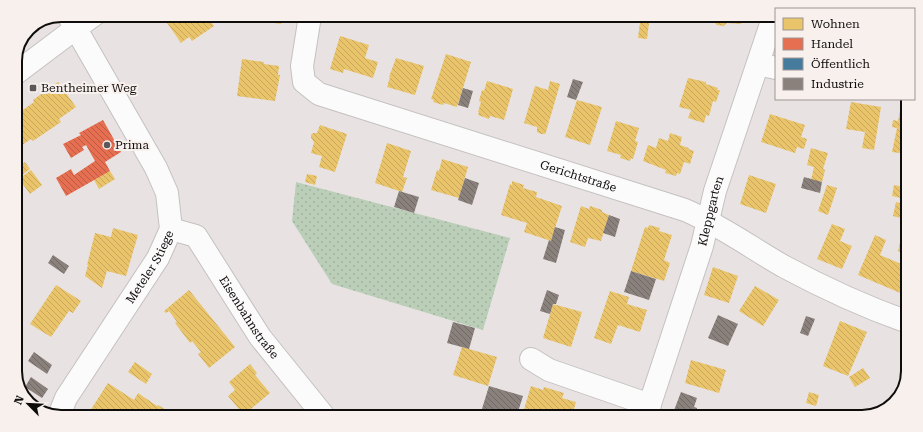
<svg xmlns="http://www.w3.org/2000/svg" width="923" height="432" font-family="'Roboto Serif',serif">
<style>
.grass{fill:url(#grass-dots)}
.homes{fill:url(#homes-back-hatch)}
.shops{fill:url(#shops-back-hatch)}
.public{fill:url(#public-back-hatch)}
.industry{fill:url(#industry-back-hatch)}
.lines{fill:none;stroke-linecap:round;stroke-linejoin:round}
.minor-casing{stroke:#c4c1c0;stroke-width:24}
.secondary-casing{stroke:#c4c1c0;stroke-width:24}
.minor{stroke:#fcfbfb;stroke-width:22}
.secondary{stroke:#fcfbfb;stroke-width:22}
.poi-dot{fill:#5b5857;stroke:#f8f0ed;stroke-width:1.5}
.labels{text-anchor:middle;dominant-baseline:central;stroke-width:4;stroke-linejoin:round;paint-order:stroke}
.poi-label{font-size:12px;fill:#0f0d0c;stroke:#f8f0ed;text-anchor:start}
.street-label{font-size:12px;fill:#0f0d0c;stroke:#f8f0ed}
.rim{fill:none;stroke:#0f0d0c;stroke-width:2}
</style>
<defs>
<pattern id="grass-dots" width="8" height="8" patternUnits="userSpaceOnUse"><rect width="8" height="8" fill="#bbceb8"/><path d="M2 2h.1M6 6h.1" fill="none" stroke="#a0b09d" stroke-width="1.8" stroke-linecap="round"/></pattern>
<pattern id="homes-back-hatch" width="6" height="6" patternUnits="userSpaceOnUse"><rect width="6" height="6" fill="#e9c46a"/><path d="M-1 5l2 2M0 0l6 6M5-1l2 2" fill="none" stroke="#c7a75b"/></pattern>
<pattern id="shops-back-hatch" width="6" height="6" patternUnits="userSpaceOnUse"><rect width="6" height="6" fill="#e76f51"/><path d="M-1 5l2 2M0 0l6 6M5-1l2 2" fill="none" stroke="#ba5a42"/></pattern>
<pattern id="public-back-hatch" width="6" height="6" patternUnits="userSpaceOnUse"><rect width="6" height="6" fill="#457b9d"/><path d="M-1 5l2 2M0 0l6 6M5-1l2 2" fill="none" stroke="#38637e"/></pattern>
<pattern id="industry-back-hatch" width="6" height="6" patternUnits="userSpaceOnUse"><rect width="6" height="6" fill="#8a817c"/><path d="M-1 5l2 2M0 0l6 6M5-1l2 2" fill="none" stroke="#6f6864"/></pattern>
</defs>
<rect width="100%" height="100%" fill="#e8e3e2"/>
<polygon class="grass" points="296,182 510,238 483,330 332,284 292,221"/>
<g class="homes">
<polygon points="164,15 172,15 220,16 211,22 214,26 192,41 189,37 181,43 163,17"/>
<polygon points="246,16 282,16 281,24 246,19"/>
<polygon points="390,16 400,16 398,22 389,22"/>
<polygon points="709,18 742,18 741,24 727,23 724,26 717,25 714,22 708,21"/>
<polygon points="640,22 649,23 647,39 638,38"/>
<polygon points="340,36 369,45 365,58 378,62 373,78 344,69 343,73 330,69"/>
<polygon points="446,54 471,62 457,107 444,103 443,105 433,102 434,100 431,99"/>
<polygon points="396,58 424,66 415,95 387,87 390,77 389,77"/>
<polygon points="242,59 264,62 264,64 279,66 278,75 280,75 275,101 237,96"/>
<polygon points="688,78 706,82 706,84 718,88 717,90 720,90 716,102 713,101 709,116 706,115 704,123 688,118 691,110 679,107"/>
<polygon points="487,81 513,89 504,120 490,116 489,119 478,115 479,112 478,112 481,102 479,101 482,90 484,91"/>
<polygon points="550,81 560,84 546,132 545,134 541,134 537,132 537,127 524,123 535,86 548,90"/>
<polygon points="58,82 76,107 59,119 61,122 33,141 31,139 15,150 15,112 21,108 23,110 34,102 33,100"/>
<polygon points="577,100 602,107 590,145 565,137"/>
<polygon points="851,102 881,107 874,150 862,148 865,132 846,129"/>
<polygon points="900,111 907,112 907,154 892,152 897,128 892,127 893,120 898,121"/>
<polygon points="770,114 805,125 801,137 807,139 804,149 797,147 795,153 761,142"/>
<polygon points="616,121 639,128 635,141 638,142 633,159 631,158 630,161 620,158 621,155 607,151"/>
<polygon points="320,125 347,134 335,172 319,167 322,156 311,153 314,142 311,138 311,135 313,133 317,133"/>
<polygon points="670,133 682,137 680,145 689,148 688,149 694,151 690,164 684,162 680,174 677,173 676,176 665,173 666,170 643,161 648,145 656,148 659,138 668,141"/>
<polygon points="387,143 411,151 403,177 407,178 402,192 375,183"/>
<polygon points="811,148 828,153 823,169 825,170 822,182 811,180 814,167 807,165"/>
<polygon points="442,159 468,167 459,198 431,190 437,170 439,171"/>
<polygon points="25,162 30,169 18,178 15,174 15,169"/>
<polygon points="31,170 42,185 30,194 19,179"/>
<polygon points="110,171 115,179 99,189 94,180"/>
<polygon points="307,174 317,176 315,185 305,182"/>
<polygon points="749,175 776,184 766,213 740,204"/>
<polygon points="512,181 524,185 523,188 537,192 536,197 562,206 551,241 524,232 527,223 501,215 510,184 512,185"/>
<polygon points="827,185 837,188 828,215 818,211"/>
<polygon points="894,185 904,187 901,198 892,196"/>
<polygon points="896,202 906,205 904,219 893,216"/>
<polygon points="581,206 589,209 590,206 602,210 602,212 609,215 601,241 588,238 585,247 570,242"/>
<polygon points="832,224 845,229 840,241 852,246 842,269 817,259"/>
<polygon points="649,225 660,228 659,231 672,235 664,260 670,263 664,281 631,271 645,227 648,228"/>
<polygon points="113,228 138,235 126,276 107,271 102,288 85,276 88,265 87,265 95,233 111,237"/>
<polygon points="902,234 906,234 905,254 898,251"/>
<polygon points="875,235 886,240 880,255 906,266 905,295 858,275"/>
<polygon points="713,267 738,276 729,303 704,295"/>
<polygon points="56,285 81,301 73,313 69,311 51,337 30,324"/>
<polygon points="755,286 779,300 763,326 739,311"/>
<polygon points="189,290 235,347 209,368 198,354 201,352 192,341 190,343 175,323 177,322 169,311 166,313 164,311"/>
<polygon points="610,291 629,297 627,304 647,310 640,332 618,325 611,344 594,338"/>
<polygon points="553,304 582,312 571,347 543,338"/>
<polygon points="840,321 867,332 848,376 823,366"/>
<polygon points="462,347 497,357 488,386 453,375"/>
<polygon points="691,360 726,370 719,393 685,383"/>
<polygon points="135,362 152,374 146,384 128,372"/>
<polygon points="250,364 257,373 255,375 270,393 245,414 243,414 228,396 235,390 229,382"/>
<polygon points="863,368 870,378 855,387 849,377"/>
<polygon points="902,377 905,378 904,389 896,399 894,399"/>
<polygon points="108,383 134,400 138,393 157,406 158,405 168,411 166,414 122,414 120,413 119,414 88,414"/>
<polygon points="531,386 543,390 544,387 564,393 562,398 576,402 572,416 522,416"/>
<polygon points="809,392 819,395 816,406 806,403"/>
</g>
<polygon class="shops" points="103,120 121,152 105,162 110,171 66,196 56,178 71,169 74,175 95,161 86,145 82,147 84,150 71,158 63,144 81,135 79,133"/>
<g class="public">
<polygon points="576,17 601,17 601,22 576,18"/>
<polygon points="620,17 649,18 650,18 649,23"/>
</g>
<g class="industry">
<polygon points="573,79 583,82 576,100 567,97"/>
<polygon points="463,88 473,91 468,108 458,105"/>
<polygon points="804,177 822,182 820,193 801,188"/>
<polygon points="465,178 479,183 472,205 458,200"/>
<polygon points="399,191 419,197 414,213 394,207"/>
<polygon points="609,215 620,219 615,237 603,233"/>
<polygon points="555,227 565,230 556,263 543,259 549,240 551,241"/>
<polygon points="53,255 69,266 64,274 48,263"/>
<polygon points="631,271 656,279 649,300 624,292"/>
<polygon points="547,290 559,295 556,304 553,304 550,314 540,311"/>
<polygon points="718,315 738,324 728,346 708,338"/>
<polygon points="806,316 815,319 808,336 800,333"/>
<polygon points="453,322 475,328 469,349 447,343"/>
<polygon points="34,352 52,365 47,374 28,361"/>
<polygon points="31,377 48,389 42,398 25,387"/>
<polygon points="489,386 523,396 517,415 496,410 495,415 481,412"/>
<polygon points="681,392 697,398 694,407 697,408 695,416 681,416 673,413"/>
</g>
<g class="lines">
<g class="minor-casing">
<g id="minor">
<path id="s1" d="M 310,16 L 302,66 L 304,82 L 319,94 L 685,210 C 720,225 750,247 783,266 C 822,287 863,306 905,321"/>
<polyline points="758,64 776,68"/>
<path id="s2" d="M 171,229 L 196,236 L 260,337 L 323,415"/>
<polyline points="531,359 549,370 650,405"/>
<path id="s3" d="M 60,413 L 66,398 L 158,258 L 171,229 L 167,193 L 156,168 L 68,15"/>
<path id="s4" d="M 646,416 L 702,246 L 715,191 L 773,18"/>
</g>
</g>
<g class="secondary-casing">
<polyline id="secondary" points="15,74 76,28 94,15"/>
</g>
<use href="#minor" class="minor"/>
<use href="#secondary" class="secondary"/>
</g>
<g class="poi-dot">
<rect x="29" y="84" width="8" height="8" rx="2"/>
<circle cx="107" cy="145" r="4"/>
</g>
<g class="labels">
<g class="poi-label">
<text x="41" y="88">Bentheimer Weg</text>
<text x="115" y="145">Prima</text>
</g>
<g class="street-label">
<text stroke="none"><textPath href="#s1" startOffset="358">Gerichtstraße</textPath></text>
<text stroke="none"><textPath href="#s4" startOffset="215">Kleppgarten</textPath></text>
<text stroke="none"><textPath href="#s3" startOffset="172">Meteler Stiege</textPath></text>
<text stroke="none"><textPath href="#s2" startOffset="123">Eisenbahnstraße</textPath></text>
</g>
</g>
<path d="M0 0H923V432H0ZM61 22H862A39 39 0 0 1 901 61V371A39 39 0 0 1 862 410H61A39 39 0 0 1 22 371V61A39 39 0 0 1 61 22Z" fill="#f8f0ed" fill-rule="evenodd"/>
<path class="rim" d="M61 22H862A39 39 0 0 1 901 61V371A39 39 0 0 1 862 410H61A39 39 0 0 1 22 371V61A39 39 0 0 1 61 22Z"/>
<rect x="775" y="8" width="140" height="92" fill="#f8f0ed" stroke="#9b9593"/>
<rect x="783" y="18" width="20" height="12" fill="#e9c46a" stroke="#9b9593"/>
<text x="811" y="28" font-size="12" fill="#0f0d0c">Wohnen</text>
<rect x="783" y="38" width="20" height="12" fill="#e76f51" stroke="#9b9593"/>
<text x="811" y="48" font-size="12" fill="#0f0d0c">Handel</text>
<rect x="783" y="58" width="20" height="12" fill="#457b9d" stroke="#9b9593"/>
<text x="811" y="68" font-size="12" fill="#0f0d0c">Öffentlich</text>
<rect x="783" y="78" width="20" height="12" fill="#8a817c" stroke="#9b9593"/>
<text x="811" y="88" font-size="12" fill="#0f0d0c">Industrie</text>
<g transform="translate(28 404) rotate(294)" stroke="#f8f0ed" stroke-width="3" paint-order="stroke">
<path d="M0-3L7 15L0 10L-7 15Z" fill="#0f0d0c"/>
<text y="-6" font-size="11" font-weight="bold" text-anchor="middle" fill="#0f0d0c">N</text>
</g>
</svg>
